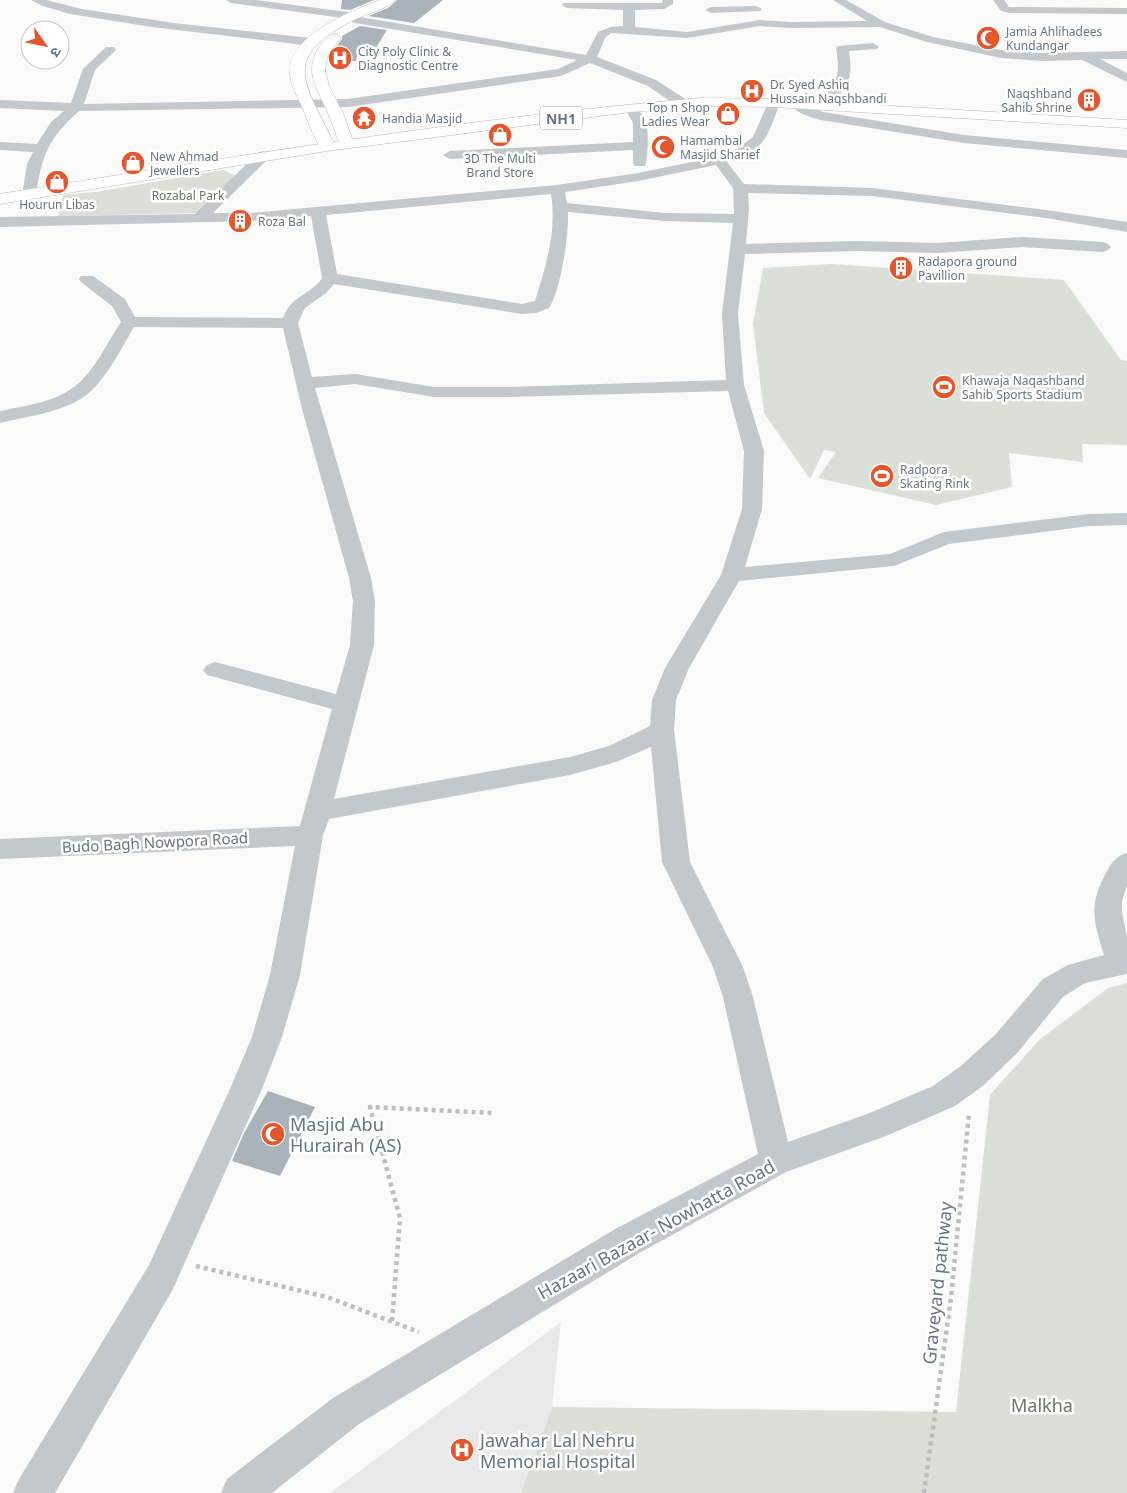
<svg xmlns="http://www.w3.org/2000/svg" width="1127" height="1493" font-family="'Noto Sans','Noto Sans Devanagari',sans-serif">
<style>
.built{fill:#e8e9e9}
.green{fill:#dadfd7}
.building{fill:#aab3b9}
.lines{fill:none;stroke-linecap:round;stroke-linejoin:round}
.primary-casing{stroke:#b5babe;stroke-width:1}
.trunk-casing{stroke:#b4b9bd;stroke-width:1}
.path{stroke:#bbbfc2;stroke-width:4.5;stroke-dasharray:4 4;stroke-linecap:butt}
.minor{fill:#c3c8cc;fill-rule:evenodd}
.primary{fill:#fff;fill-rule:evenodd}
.trunk{fill:#fff;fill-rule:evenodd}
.labels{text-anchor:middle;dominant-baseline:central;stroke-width:5;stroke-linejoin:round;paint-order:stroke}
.far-poi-label{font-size:12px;fill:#657683;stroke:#fff;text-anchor:start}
.far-park-label{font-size:12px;fill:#687a64;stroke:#fff}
.shield{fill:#fff;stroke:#939fa8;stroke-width:1}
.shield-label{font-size:14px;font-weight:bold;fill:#657683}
.street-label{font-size:15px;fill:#657683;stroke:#fff}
.near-poi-label{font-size:18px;fill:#657683;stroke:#fff;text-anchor:start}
.near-street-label{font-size:18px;fill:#657683;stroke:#fff}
.near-park-label{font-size:18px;fill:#687a64;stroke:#fff}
</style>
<rect width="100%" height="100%" fill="#fafaf8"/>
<polygon class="built" points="561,1322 552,1407 521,1493 330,1493"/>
<g class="green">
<polygon points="223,170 236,176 199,213 58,216 63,195 96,192"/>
<polygon points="832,264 1064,280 1121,360 1127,361 1127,445 1082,444 1083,462 1009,453 1012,487 936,505 818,478 836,452 824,450 810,479 764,413 753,324 763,268"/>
<polygon points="1127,983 1127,1493 521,1493 552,1407 956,1412 990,1095 1039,1040 1108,988"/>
</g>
<g class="building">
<polygon points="342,0 374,0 350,10 341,9"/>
<polygon points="397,0 443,0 414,23 368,16 388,8"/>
<polygon points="360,26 387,30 374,51 358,51 356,61 328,62 330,55 342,39 342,36"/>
<polygon points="268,1091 315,1107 280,1176 232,1161 244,1133"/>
</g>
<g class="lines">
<g class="primary-casing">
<g id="primary">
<path d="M 379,0 L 395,0 C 387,9 369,13 358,18 C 276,58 306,82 335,146 L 332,149 L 322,149 C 313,137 308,121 302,107 C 297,95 290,86 290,71 C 290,34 351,12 379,0 Z"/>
<path d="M 335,34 L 341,38 L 328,54 L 325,70 L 329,86 L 343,113 L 354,144 L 352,147 L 342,147 L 340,144 C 335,133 332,122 327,111 C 317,87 303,71 320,46 C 324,41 329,36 335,34 Z"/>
</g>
</g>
<g class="trunk-casing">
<path id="trunk" d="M 701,98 L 774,99 L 1127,120 L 1127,128 L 774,107 L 701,106 L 631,112 L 327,151 L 0,204 L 0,194 C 233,157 466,118 701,98 Z"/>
</g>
<g class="path">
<polyline points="196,1266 327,1297 419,1332"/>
<polyline points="392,1321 400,1218 370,1107 493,1113"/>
<polyline points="924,1493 951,1298 969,1113"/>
</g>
<g class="minor">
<polygon points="31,0 46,0 82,9 174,23 310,38 316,42 310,46 287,43 152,27 70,14 43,6"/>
<path d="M 226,0 L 256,0 L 355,13 L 359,14 L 360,17 L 586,55 L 598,32 L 611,27 L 623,26 L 623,10 L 567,8 L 562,5 L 563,3 L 662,3 L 663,0 L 673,0 L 673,4 L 664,9 L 635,10 L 635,27 L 687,32 L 760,20 L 791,22 L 867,21 L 833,0 L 846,0 L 885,22 L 933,37 L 1001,50 L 1042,53 L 1127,51 L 1127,59 L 1100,59 L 1127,73 L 1127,82 L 1082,60 L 1042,61 L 1001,58 L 927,42 L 880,27 L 791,28 L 760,26 L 687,38 L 611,33 L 605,38 L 597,57 L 656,80 L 687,100 L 688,103 L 687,106 L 677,106 L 648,86 L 590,63 L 561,76 L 348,107 L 79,111 C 48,139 42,155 36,195 L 34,198 L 24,198 L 22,195 L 27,164 L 33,152 L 0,150 L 0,142 L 37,144 L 51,122 L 64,111 L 0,108 L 0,100 L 71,103 L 83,69 L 106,47 L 114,47 L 116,50 L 95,70 L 84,104 L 348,99 L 558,69 L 577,60 L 355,23 L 351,22 L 350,19 L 231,3 Z"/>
<polygon points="993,0 1004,0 1009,7 1127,8 1127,14 1009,13 1001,11"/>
<polygon points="756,6 762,9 760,11 711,13 705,10 711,7"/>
<path d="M 873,43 L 879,47 L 877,49 L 849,51 C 854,80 846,90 826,109 L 816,109 L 815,106 L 816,103 C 837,84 841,77 836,48 L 838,46 Z"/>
<path d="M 774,99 L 780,103 C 766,139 767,148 727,162 L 744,184 L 872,188 L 1046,210 L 1127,222 L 1127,232 L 1046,218 L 872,196 L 748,193 L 749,208 L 746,244 L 857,241 L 938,243 L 1022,237 L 1103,242 L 1108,244 L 1111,247 L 1108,250 L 1103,252 L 1022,247 L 938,253 L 857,251 L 745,254 L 738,314 L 744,385 L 764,451 L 762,509 L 745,567 L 890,554 L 944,532 L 1089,514 L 1127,513 L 1127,525 L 1089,526 L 949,544 L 894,566 L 739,581 L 689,668 L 676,700 L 674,730 L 690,862 L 743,967 L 753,997 L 788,1142 L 867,1114 L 933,1086 L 962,1065 L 996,1034 L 1043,979 L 1068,965 L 1104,955 C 1094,923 1088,905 1106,873 C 1111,863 1116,856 1127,853 L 1127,885 L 1122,901 L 1122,912 L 1127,937 L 1127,974 L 1085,983 L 1063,997 L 1018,1052 L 984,1085 L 955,1106 L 886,1136 L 786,1172 L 641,1252 L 359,1424 L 272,1493 L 221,1493 L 227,1479 L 333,1398 L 617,1228 L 758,1154 L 723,997 L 713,967 L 662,862 L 651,747 L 616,762 L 570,775 L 329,819 L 323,835 L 300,975 L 282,1037 L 262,1089 L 173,1289 L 55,1493 L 13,1493 L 19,1479 L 149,1265 L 230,1089 L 252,1037 L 270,975 L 295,846 L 0,859 L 0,839 L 300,826 L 332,709 L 207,675 L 203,670 L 207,665 L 215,662 L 336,694 L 350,645 L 353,601 L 349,578 L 302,409 L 283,328 L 134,327 C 122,347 112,368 96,386 C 73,412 32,415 0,423 L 0,411 C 29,405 60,402 82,380 C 98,364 108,341 121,322 L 112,306 L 81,282 L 79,279 L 81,276 L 93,276 L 125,299 L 135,317 L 283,318 C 291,295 311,295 322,278 L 311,216 L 250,221 L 0,227 L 0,217 L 195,214 L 259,152 L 264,151 L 271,155 L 269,158 L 213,213 L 250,213 L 557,185 L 638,173 L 716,157 L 737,149 L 753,137 L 768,103 ZM 716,165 L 733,188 L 734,214 L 665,213 L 567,203 L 565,192 L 638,181 ZM 551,194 C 557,231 546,266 535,301 L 522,304 L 337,274 L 326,215 ZM 568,212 L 665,221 L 733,223 L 722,314 L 726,380 L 507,387 L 434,387 L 355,374 L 312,377 L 298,323 L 305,308 L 326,293 L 334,284 L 522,314 L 536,313 L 549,308 C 561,290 569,234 568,212 ZM 355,384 L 434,397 L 507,397 L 728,391 L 744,451 L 742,509 L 721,575 L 665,668 L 652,700 L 650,726 L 609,746 L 570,757 L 334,799 L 374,645 L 375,601 L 371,578 L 315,388 Z"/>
<path d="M 797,101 L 823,112 L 964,135 L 1127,150 L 1127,158 L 964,143 L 821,120 C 810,117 798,114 791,105 Z"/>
<path d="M 631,104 L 636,105 C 639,110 644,117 646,123 C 649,130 648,160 645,166 L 635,166 L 633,163 L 633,150 L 450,159 L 443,155 L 450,151 L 633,142 L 633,123 L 625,108 Z"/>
</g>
<use href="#primary" class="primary"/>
<use href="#trunk" class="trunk"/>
</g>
<defs>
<g id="mosque-disc" transform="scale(1.25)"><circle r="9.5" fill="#e4572e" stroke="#fff"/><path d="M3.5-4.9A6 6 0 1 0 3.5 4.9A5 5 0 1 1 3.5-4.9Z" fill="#fff"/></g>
<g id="hospital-disc" transform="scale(1.25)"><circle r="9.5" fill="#e4572e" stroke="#fff"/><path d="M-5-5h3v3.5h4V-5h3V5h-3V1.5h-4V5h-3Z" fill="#fff"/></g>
<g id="building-disc" transform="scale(1.25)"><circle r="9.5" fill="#e4572e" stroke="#fff"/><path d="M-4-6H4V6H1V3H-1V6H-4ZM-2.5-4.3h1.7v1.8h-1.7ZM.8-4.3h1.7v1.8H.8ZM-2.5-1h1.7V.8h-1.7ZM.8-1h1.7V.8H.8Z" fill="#fff"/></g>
<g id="shop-disc" transform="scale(1.25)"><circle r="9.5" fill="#e4572e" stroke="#fff"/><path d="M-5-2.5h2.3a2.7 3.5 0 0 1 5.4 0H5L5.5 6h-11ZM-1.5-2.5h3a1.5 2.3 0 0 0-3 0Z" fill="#fff"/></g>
<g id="temple-disc" transform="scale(1.25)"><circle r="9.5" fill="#e4572e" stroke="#fff"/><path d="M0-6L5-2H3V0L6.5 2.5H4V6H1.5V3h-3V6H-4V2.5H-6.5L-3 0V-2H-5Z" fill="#fff"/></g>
<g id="stadium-disc" transform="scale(1.25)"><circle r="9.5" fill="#e4572e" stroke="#fff"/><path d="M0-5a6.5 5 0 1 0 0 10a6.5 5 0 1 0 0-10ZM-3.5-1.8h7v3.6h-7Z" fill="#fff"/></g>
</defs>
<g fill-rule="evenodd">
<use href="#mosque-disc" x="988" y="38"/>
<use href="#hospital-disc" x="340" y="58"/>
<use href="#hospital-disc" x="752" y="91"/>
<use href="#building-disc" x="1089" y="100"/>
<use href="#shop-disc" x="728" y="114"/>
<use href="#temple-disc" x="364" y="118"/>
<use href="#shop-disc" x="500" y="135"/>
<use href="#mosque-disc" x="663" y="147"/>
<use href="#shop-disc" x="133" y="163"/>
<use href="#shop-disc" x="57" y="182"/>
<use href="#building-disc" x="240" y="221"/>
<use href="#building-disc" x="901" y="268"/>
<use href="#stadium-disc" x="944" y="387"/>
<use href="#stadium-disc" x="882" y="476"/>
<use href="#mosque-disc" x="273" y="1134"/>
<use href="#hospital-disc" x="462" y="1450"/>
</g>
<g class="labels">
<g class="far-poi-label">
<text x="1006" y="31">Jamia Ahlihadees<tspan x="1006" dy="14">Kundangar</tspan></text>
<text x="358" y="51">City Poly Clinic &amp;<tspan x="358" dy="14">Diagnostic Centre</tspan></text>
<text x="770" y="84">Dr. Syed Ashiq<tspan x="770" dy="14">Hussain Naqshbandi</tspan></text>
<text x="1072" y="93" text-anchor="end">Naqshband<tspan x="1072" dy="14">Sahib Shrine</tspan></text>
<text x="710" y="107" text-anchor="end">Top n Shop<tspan x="710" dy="14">Ladies Wear</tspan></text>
<text x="382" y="118">Handia Masjid</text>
<text x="680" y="140">Hamambal<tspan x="680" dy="14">Masjid Sharief</tspan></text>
<text x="150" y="156">New Ahmad<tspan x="150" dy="14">Jewellers</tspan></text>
<text x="500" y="158" text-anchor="middle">3D The Multi<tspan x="500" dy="14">Brand Store</tspan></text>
<text x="57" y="204" text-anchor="middle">Hourun Libas</text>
<text x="258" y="221">Roza Bal</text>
<text x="918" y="261">Radapora ground<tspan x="918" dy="14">Pavillion</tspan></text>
<text x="962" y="380">Khawaja Naqashband<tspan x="962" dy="14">Sahib Sports Stadium</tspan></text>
<text x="900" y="469">Radpora<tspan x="900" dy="14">Skating Rink</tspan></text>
</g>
<g class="far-park-label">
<text x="188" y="195">Rozabal Park</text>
</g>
<rect class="shield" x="540" y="106.5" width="42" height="23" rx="4"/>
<g class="shield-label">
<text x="561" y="118">NH1</text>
</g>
<g class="street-label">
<text transform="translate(155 842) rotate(-3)">Budo Bagh Nowpora Road</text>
</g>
<g class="near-poi-label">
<text x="290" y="1124">Masjid Abu<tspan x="290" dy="21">Hurairah (AS)</tspan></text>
<text x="480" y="1440">Jawahar Lal Nehru<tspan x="480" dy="21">Memorial Hospital</tspan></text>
</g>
<g class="near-street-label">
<text transform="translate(656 1229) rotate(-29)">Hazaari Bazaar- Nowhatta Road</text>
<text transform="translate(937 1283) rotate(-84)">Graveyard pathway</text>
</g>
<g class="near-park-label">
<text x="1042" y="1405">Malkha</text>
</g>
</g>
<g transform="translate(45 45) rotate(123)"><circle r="24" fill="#ffffff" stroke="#c1c8cd"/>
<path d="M0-4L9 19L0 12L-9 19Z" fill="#e4572e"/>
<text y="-8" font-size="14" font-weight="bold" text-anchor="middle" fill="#657683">उ</text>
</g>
</svg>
